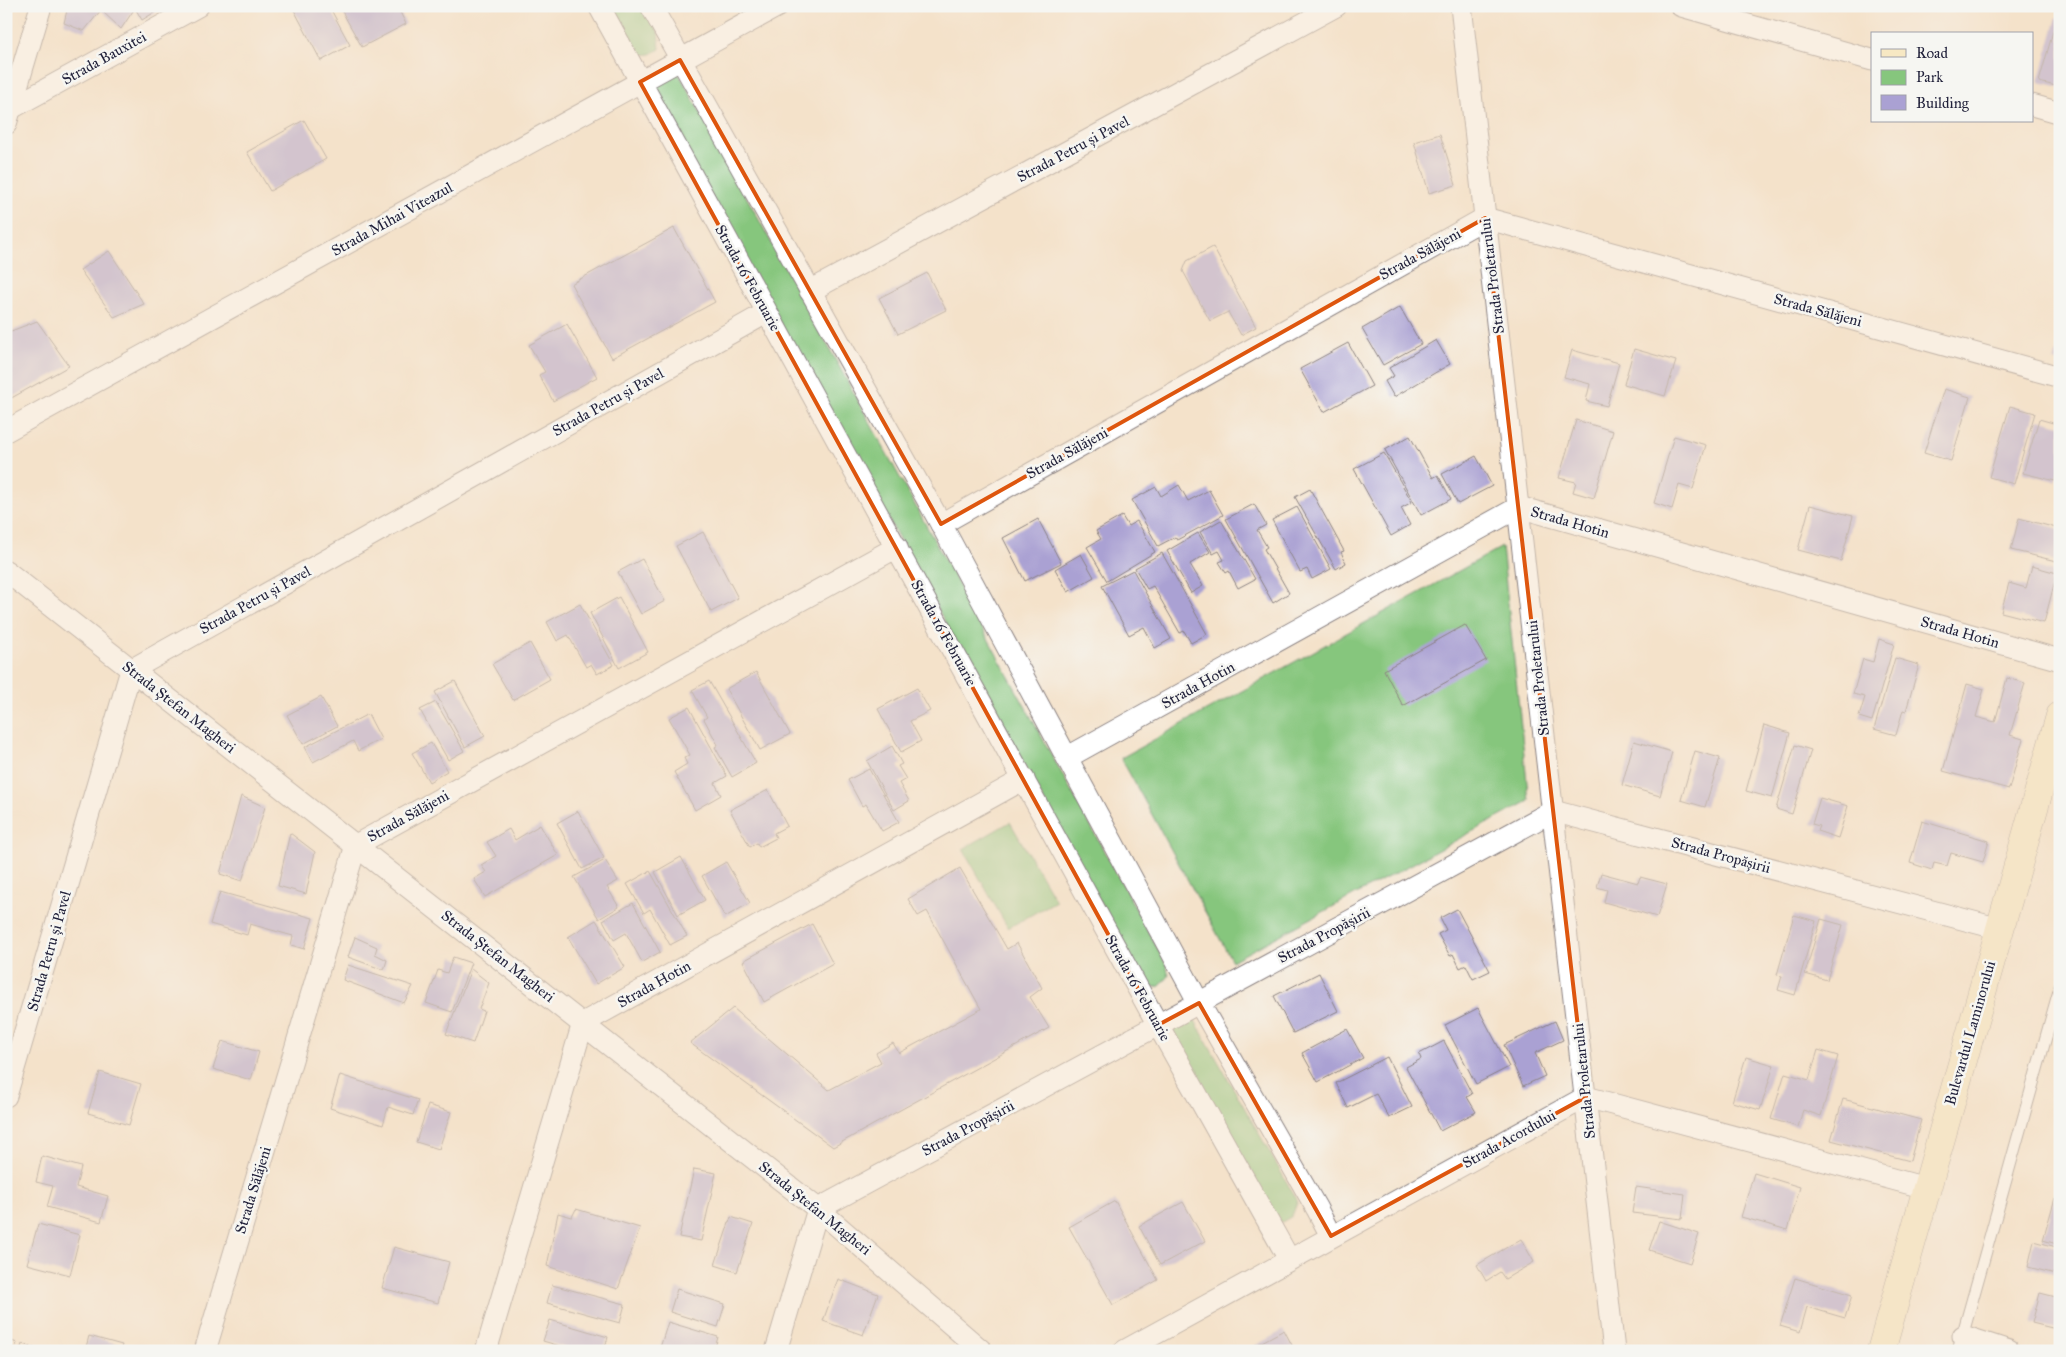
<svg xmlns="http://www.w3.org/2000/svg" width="2066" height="1357" font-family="'IM FELL Great Primer',serif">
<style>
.green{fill:#86c67d;stroke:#54745c}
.building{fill:#aaa1d3}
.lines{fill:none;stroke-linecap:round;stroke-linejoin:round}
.lane-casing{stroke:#8b8282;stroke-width:13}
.street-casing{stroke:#8b8282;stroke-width:23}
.secondary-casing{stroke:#8b8282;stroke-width:29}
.lane{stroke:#fff;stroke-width:11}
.street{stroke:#fff;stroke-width:21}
.secondary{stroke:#f7e8c3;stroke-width:28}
.marked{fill:none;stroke:#de560e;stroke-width:4;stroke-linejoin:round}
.labels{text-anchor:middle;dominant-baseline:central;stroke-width:5;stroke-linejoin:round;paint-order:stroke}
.street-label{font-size:15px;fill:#22223b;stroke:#f6f6f2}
</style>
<rect width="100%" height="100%" fill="#f6f6f2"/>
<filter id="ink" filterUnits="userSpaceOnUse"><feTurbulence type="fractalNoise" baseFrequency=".02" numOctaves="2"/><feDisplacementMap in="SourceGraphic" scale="10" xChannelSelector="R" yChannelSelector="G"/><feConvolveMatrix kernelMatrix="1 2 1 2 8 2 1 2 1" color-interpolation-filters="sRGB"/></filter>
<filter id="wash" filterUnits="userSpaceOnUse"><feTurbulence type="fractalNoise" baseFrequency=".0096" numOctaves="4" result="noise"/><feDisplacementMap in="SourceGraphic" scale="20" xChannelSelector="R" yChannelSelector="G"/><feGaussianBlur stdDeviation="1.12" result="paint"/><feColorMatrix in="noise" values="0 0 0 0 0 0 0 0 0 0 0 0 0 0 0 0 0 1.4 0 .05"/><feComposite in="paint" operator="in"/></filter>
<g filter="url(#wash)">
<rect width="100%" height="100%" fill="#f4e2ca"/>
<g class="green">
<polygon points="611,6 644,6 658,31 660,49 651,54 640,55 632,45"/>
<polygon points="672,64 682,79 1166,964 1169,976 1160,986 1147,988 651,89"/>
<polygon points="1502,547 1529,801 1232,961 1121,758"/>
<polygon points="1010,822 1056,901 1008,928 963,849"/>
<polygon points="1189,1010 1295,1197 1297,1203 1292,1216 1282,1222 1275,1221 1163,1025"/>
</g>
<g id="blocks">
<g class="building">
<polygon points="68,6 165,6 142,20 135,8 121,29 101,10 84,31 64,23"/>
<polygon points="297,6 329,6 350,45 321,61 293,8"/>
<polygon points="339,6 397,6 406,24 362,47"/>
<polygon points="2057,17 2060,18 2060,87 2039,82"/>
<polygon points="304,120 326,159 270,191 247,152"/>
<polygon points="1440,134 1456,185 1429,193 1414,142"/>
<polygon points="674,228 715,302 612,358 571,284"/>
<polygon points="1213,247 1256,327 1241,335 1228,312 1210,321 1183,271 1187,261"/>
<polygon points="109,251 144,304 114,317 80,270"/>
<polygon points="927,273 946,310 898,334 879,298"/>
<polygon points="1400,307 1421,344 1383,365 1362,329"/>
<polygon points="37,321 69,366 6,401 6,333"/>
<polygon points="567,324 597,377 553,401 539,375 545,372 529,345"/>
<polygon points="1436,340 1450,364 1394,397 1385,381 1394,376 1389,368"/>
<polygon points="1348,343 1372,386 1324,412 1300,369"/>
<polygon points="2060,344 2060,363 2054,361"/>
<polygon points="1634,349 1676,361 1665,396 1624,384"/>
<polygon points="1572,350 1619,363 1607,406 1586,401 1590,384 1564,377"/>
<polygon points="1944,389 1970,397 1951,461 1924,453"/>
<polygon points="2010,406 2035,413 2014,484 1989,477"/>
<polygon points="2039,419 2060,425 2060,465 2055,481 2023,473"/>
<polygon points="1576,420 1613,431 1594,498 1573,492 1576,482 1559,478"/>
<polygon points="1410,436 1433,478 1438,475 1451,499 1421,515 1385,450"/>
<polygon points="1674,436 1706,445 1693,489 1679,485 1672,509 1654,503"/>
<polygon points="1384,453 1412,502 1401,508 1410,525 1391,536 1354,469"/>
<polygon points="1476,456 1492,486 1458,504 1442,474"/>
<polygon points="1179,485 1188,501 1209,490 1223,515 1177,540 1175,537 1158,546 1132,500 1156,487 1161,496"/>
<polygon points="1310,489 1344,551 1341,552 1346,563 1336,569 1295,497"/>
<polygon points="1254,504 1266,525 1257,530 1267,547 1264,549 1289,593 1273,603 1226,519"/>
<polygon points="1810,505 1853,516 1841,561 1798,550"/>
<polygon points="1297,507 1331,569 1312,579 1307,569 1300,572 1272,520"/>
<polygon points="1122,516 1128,526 1137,521 1155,552 1107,581 1087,547 1101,539 1096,531"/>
<polygon points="2019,518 2060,529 2060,562 2011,550"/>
<polygon points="1038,519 1061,563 1025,581 1003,538"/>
<polygon points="1221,520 1255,579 1238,588 1229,571 1226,573 1219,562 1224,560 1219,551 1213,554 1200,532"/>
<polygon points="703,532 738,598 711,612 676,546"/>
<polygon points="1198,533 1210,552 1190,564 1203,586 1191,593 1167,551"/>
<polygon points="1162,553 1207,634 1191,643 1184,631 1180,633 1153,586 1147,589 1135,568"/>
<polygon points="1081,554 1094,577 1068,592 1055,569"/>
<polygon points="642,559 665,601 641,614 618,572"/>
<polygon points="2032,566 2057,573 2044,623 2001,612 2009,583 2026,588"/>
<polygon points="1133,570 1171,639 1155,648 1144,627 1129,635 1102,586"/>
<polygon points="619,597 648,652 619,668 590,613"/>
<polygon points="580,604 614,665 597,674 591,664 586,667 568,635 557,641 547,622"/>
<polygon points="1465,625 1486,660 1403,706 1384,670"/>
<polygon points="1879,639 1894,644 1872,721 1859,717 1865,697 1853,694 1863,659 1873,662"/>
<polygon points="530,643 550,679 513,700 492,664"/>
<polygon points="1895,658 1919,665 1906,711 1903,710 1896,735 1874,729"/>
<polygon points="756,672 790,734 760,750 726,689"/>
<polygon points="2007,678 2025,683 2010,735 2023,739 2009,789 1943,771 1967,684 1984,689 1976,717 1995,722"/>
<polygon points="455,681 485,736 465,747 435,692"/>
<polygon points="709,681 756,763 732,777 715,747 718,745 704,719 707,717 692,690"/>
<polygon points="917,688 930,711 910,721 921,741 901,752 878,709"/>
<polygon points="321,697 337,726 303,744 287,715"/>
<polygon points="436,702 464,751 448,760 420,710"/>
<polygon points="689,707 727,776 715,783 721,795 695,810 674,772 687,764 684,758 690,755 669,718"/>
<polygon points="368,714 381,739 358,751 353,741 313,762 305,747"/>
<polygon points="1764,725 1790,733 1772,798 1746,791"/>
<polygon points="1634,741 1672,752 1660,796 1622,785"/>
<polygon points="431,743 447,771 429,782 412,753"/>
<polygon points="1795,745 1811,750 1792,814 1776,809"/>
<polygon points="892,746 902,764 898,766 906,779 899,783 909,801 894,810 867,761"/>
<polygon points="1695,751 1720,758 1705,807 1681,800"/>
<polygon points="869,769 899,822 882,831 866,804 862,806 848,780"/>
<polygon points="768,790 787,826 774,833 776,838 759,847 757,843 750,847 730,810"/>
<polygon points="241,796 265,807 242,881 220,874"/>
<polygon points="1820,798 1848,806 1838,838 1817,831 1819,826 1812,824"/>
<polygon points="578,811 604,858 582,869 557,823"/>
<polygon points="1922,821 1989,841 1983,862 1951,853 1947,866 1934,863 1932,870 1910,863"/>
<polygon points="540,825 558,855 485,897 474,879 486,872 481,865 496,856 487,842 509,829 515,840"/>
<polygon points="290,833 315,852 306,894 278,886"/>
<polygon points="681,857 705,900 678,915 655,872"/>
<polygon points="605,860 618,881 607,887 619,907 599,919 574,877"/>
<polygon points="726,862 750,903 725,917 702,876"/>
<polygon points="960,868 1007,949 1017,943 1042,988 1030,997 1049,1028 833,1147 690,1043 733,1008 829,1090 881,1062 876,1053 893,1043 899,1053 981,1009 927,911 918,916 908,899"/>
<polygon points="650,871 687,936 670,945 650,909 644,913 627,884"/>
<polygon points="1601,873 1638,883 1640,877 1667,884 1657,917 1604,902 1607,890 1597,887"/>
<polygon points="220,892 313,918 304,949 291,945 293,936 250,924 247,935 210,924"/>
<polygon points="633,903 660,952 642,962 626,933 614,940 603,920"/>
<polygon points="1457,909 1490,971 1473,979 1466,965 1460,968 1453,954 1450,956 1438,934 1446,930 1440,918"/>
<polygon points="1794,915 1816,921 1795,995 1778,990 1782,976 1777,975"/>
<polygon points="1821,919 1843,925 1827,980 1805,974"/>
<polygon points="596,920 625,967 596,984 568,937"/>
<polygon points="812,924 833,964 764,1002 743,961"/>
<polygon points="355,937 377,947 375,954 387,960 384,970 348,957"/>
<polygon points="453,957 471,963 452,1012 426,1003 438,970 447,973"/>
<polygon points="348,965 413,986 404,1003 343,980"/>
<polygon points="471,969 489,983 479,1009 484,1011 473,1043 446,1034"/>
<polygon points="1319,973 1338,1011 1293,1033 1274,996"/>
<polygon points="1478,1008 1509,1067 1476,1084 1445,1025"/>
<polygon points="1555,1021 1563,1040 1535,1053 1545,1076 1523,1086 1504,1045"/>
<polygon points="1347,1029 1363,1058 1318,1082 1302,1053"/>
<polygon points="222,1041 259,1052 251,1080 213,1069"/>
<polygon points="1444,1041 1472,1094 1467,1097 1476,1112 1440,1131 1406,1067 1421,1059 1419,1054"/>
<polygon points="1818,1050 1838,1056 1821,1116 1803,1110 1798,1127 1771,1119 1785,1073 1809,1080"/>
<polygon points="1387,1057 1412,1107 1389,1118 1376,1094 1348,1108 1336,1083"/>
<polygon points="1746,1057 1774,1065 1760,1110 1732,1102"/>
<polygon points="100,1072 141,1084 129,1125 88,1113"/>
<polygon points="340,1075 418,1100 413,1115 388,1107 383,1125 330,1108"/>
<polygon points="1843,1099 1921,1120 1910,1161 1831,1140"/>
<polygon points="428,1105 451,1112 439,1149 416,1142"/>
<polygon points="42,1156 81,1167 76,1187 108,1196 101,1222 47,1207 53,1186 36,1182"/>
<polygon points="694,1169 716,1173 701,1241 679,1237"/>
<polygon points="1754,1173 1800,1187 1788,1230 1741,1217"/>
<polygon points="1636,1187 1685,1194 1682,1219 1632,1213"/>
<polygon points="2055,1198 2060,1200 2060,1245 2043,1240"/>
<polygon points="1115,1201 1158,1280 1113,1305 1069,1227"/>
<polygon points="1183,1202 1205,1241 1160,1265 1139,1226"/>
<polygon points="576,1209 640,1228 618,1289 547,1266 558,1213 572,1217"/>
<polygon points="731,1217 753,1224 737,1272 715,1265"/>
<polygon points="1659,1221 1699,1234 1690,1263 1649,1250"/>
<polygon points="38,1224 80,1235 70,1275 27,1264"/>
<polygon points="1521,1239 1534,1262 1505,1279 1500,1272 1486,1281 1477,1265"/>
<polygon points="2034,1241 2060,1248 2060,1275 2028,1267"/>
<polygon points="394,1247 449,1262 438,1303 382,1288"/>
<polygon points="1795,1278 1852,1295 1845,1318 1807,1307 1800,1332 1780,1326"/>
<polygon points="838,1279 878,1294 863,1335 823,1321"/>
<polygon points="552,1285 625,1304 620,1323 547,1303"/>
<polygon points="677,1289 725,1304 718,1327 670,1312"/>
<polygon points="2040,1293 2060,1298 2060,1330 2032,1323"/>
<polygon points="550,1320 608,1337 604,1351 577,1351 543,1341"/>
<polygon points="668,1322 718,1337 714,1351 659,1351"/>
<polygon points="1284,1330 1295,1351 1245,1351"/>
<polygon points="89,1336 122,1345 120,1351 85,1351"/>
<polygon points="6,1339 17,1343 14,1351 6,1351"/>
<polygon points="22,1344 44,1350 44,1351 20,1351"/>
</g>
</g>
</g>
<g filter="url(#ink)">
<use href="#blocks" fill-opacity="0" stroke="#8b8282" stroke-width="1"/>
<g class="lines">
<g class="lane-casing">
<polyline id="lane" points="1958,1351 2060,987"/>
</g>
<g class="street-casing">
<g id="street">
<polyline points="599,6 1158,1025 1289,1259"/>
<polyline points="651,6 941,524 1199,1003 1317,1209 1331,1236"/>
<polyline points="1461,6 1614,1351"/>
<polyline points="1681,6 1872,60"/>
<polyline points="2032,105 2060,113"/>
<polyline points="10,109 198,6"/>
<polyline points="6,124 41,6"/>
<polyline points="810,291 1336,6"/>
<polyline points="6,431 778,6"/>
<polyline points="941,524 1485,218 2060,377"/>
<polyline points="6,571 818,1209 982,1351"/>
<polyline points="1068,757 1519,507 2060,660"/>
<polyline points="6,1096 131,670 766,313"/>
<polyline points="1963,1336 2009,1351"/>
<polyline points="205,1351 356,845 897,547"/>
<polyline points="486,1351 583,1023 1024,779"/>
<polyline points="776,1351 818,1209 1553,811 2000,929"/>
<polyline points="1124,1351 1586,1097 1926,1188"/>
</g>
</g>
<g class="secondary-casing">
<polyline id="secondary" points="1881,1351 2060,716"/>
</g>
<use href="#lane" class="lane"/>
<use href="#street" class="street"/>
<use href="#secondary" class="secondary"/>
</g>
</g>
<path d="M0 0H2066V1357H0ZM 680,60 L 941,524 L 1485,218 L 1586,1097 L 1331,1236 L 1199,1003 L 1158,1025 L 640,82 Z" fill="#f4e2ca" fill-opacity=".55" fill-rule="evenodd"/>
<path class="marked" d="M 680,60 L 941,524 L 1485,218 L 1586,1097 L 1331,1236 L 1199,1003 L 1158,1025 L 640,82 Z"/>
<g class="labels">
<g class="street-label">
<text transform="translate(104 58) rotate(-29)">Strada Bauxitei</text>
<text transform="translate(1073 149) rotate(-28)">Strada Petru și Pavel</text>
<text transform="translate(392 219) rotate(-29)">Strada Mihai Viteazul</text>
<text transform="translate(1420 254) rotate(-29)">Strada Sălăjeni</text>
<text transform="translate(1492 276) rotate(-97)">Strada Proletarului</text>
<text transform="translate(748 278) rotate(61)">Strada 16 Februarie</text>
<text transform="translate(1818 310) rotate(15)">Strada Sălăjeni</text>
<text transform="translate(608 402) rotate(-29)">Strada Petru și Pavel</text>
<text transform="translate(1067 453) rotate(-29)">Strada Sălăjeni</text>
<text transform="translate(1570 522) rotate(16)">Strada Hotin</text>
<text transform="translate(255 600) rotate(-29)">Strada Petru și Pavel</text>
<text transform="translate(1960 632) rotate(16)">Strada Hotin</text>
<text transform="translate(944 633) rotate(61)">Strada 16 Februarie</text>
<text transform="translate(1538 678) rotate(-96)">Strada Proletarului</text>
<text transform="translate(1198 685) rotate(-29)">Strada Hotin</text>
<text transform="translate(179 707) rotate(38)">Strada Ștefan Magheri</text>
<text transform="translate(408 816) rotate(-29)">Strada Sălăjeni</text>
<text transform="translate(1721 855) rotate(15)">Strada Propășirii</text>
<text transform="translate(1324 935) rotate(-28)">Strada Propășirii</text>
<text transform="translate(49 951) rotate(-74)">Strada Petru și Pavel</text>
<text transform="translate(498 956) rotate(38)">Strada Ștefan Magheri</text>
<text transform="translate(654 984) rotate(-29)">Strada Hotin</text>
<text transform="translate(1138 988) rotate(61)">Strada 16 Februarie</text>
<text transform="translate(1970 1033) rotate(-74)">Bulevardul Laminorului</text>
<text transform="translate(1584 1081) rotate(-96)">Strada Proletarului</text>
<text transform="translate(968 1128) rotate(-28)">Strada Propășirii</text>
<text transform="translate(1509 1139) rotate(-29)">Strada Acordului</text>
<text transform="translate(253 1190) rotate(-73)">Strada Sălăjeni</text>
<text transform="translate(815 1208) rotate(39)">Strada Ștefan Magheri</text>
</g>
</g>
<rect width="2066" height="1357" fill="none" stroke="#f6f6f2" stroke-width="25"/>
<rect x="1871" y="32" width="162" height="90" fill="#f6f6f2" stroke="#a1a1a9"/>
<rect x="1881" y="49" width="25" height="8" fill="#f7e8c3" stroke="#a1a1a9"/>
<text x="1916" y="58" font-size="15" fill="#22223b">Road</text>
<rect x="1881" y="70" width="25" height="15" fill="#86c67d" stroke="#a1a1a9"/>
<text x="1916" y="82" font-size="15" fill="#22223b">Park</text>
<rect x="1881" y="95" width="25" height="15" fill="#aaa1d3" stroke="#a1a1a9"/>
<text x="1916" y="108" font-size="15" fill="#22223b">Building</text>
</svg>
